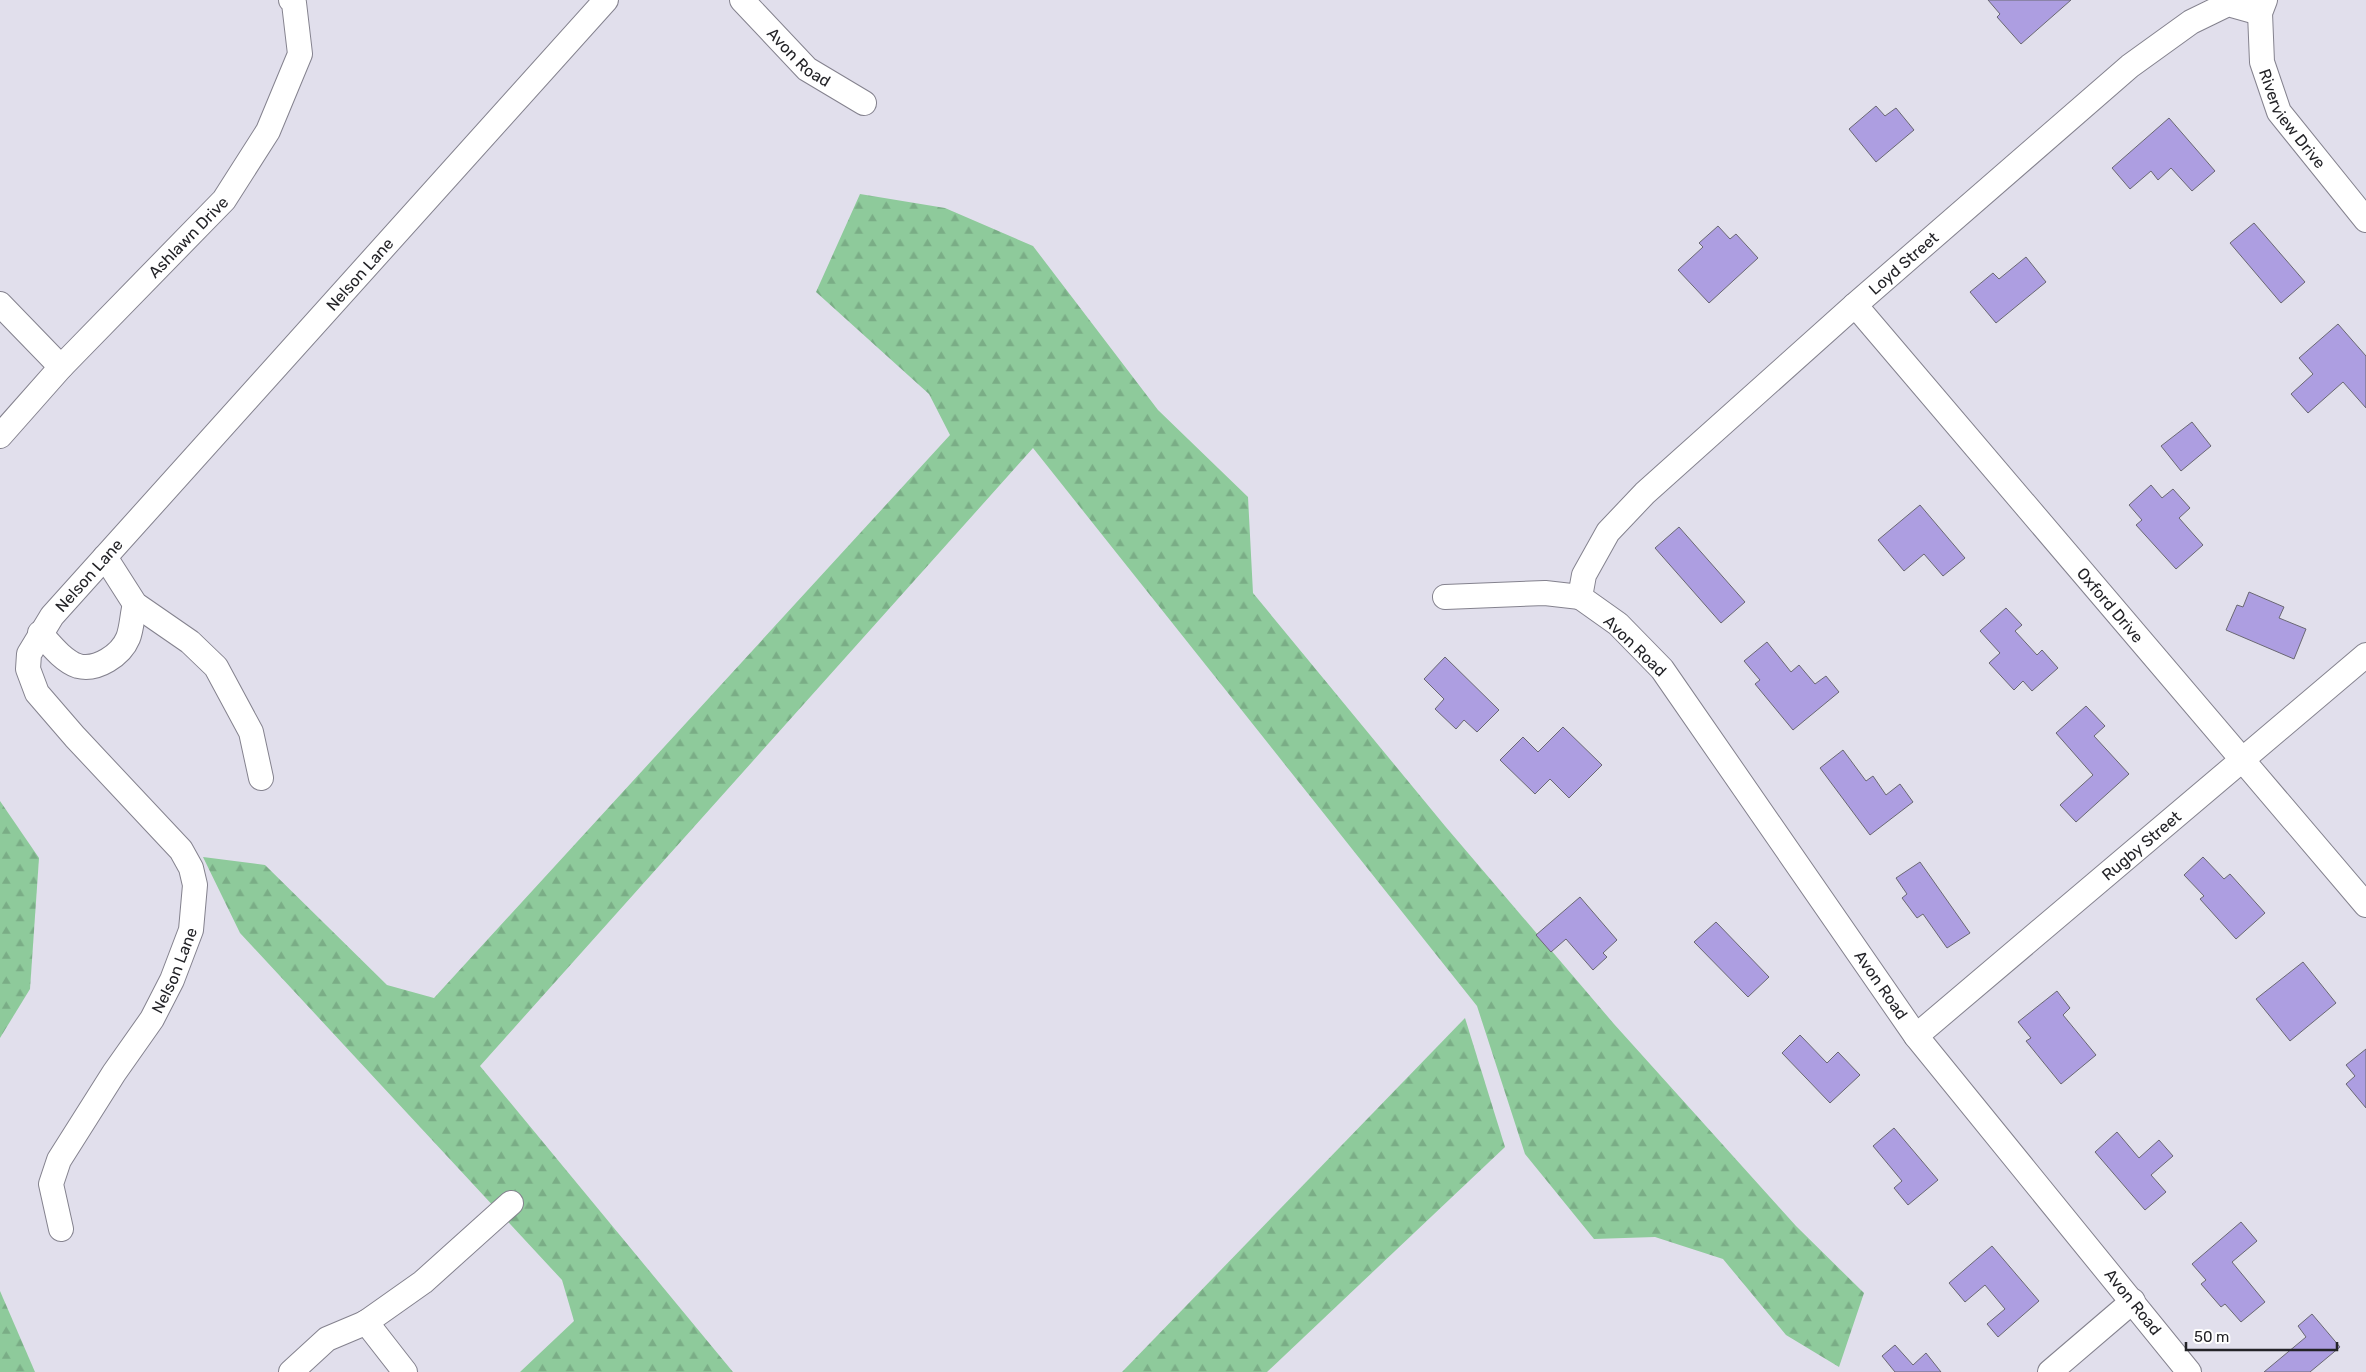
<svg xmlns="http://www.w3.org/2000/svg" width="2366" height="1372" font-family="Rubik,sans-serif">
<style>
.forest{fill:url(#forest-firs)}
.building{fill:#ad9ee1;stroke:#6a6873}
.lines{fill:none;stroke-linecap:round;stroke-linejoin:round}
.minor-casing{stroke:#84828e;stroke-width:26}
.minor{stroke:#fff;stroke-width:24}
.labels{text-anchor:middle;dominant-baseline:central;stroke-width:4;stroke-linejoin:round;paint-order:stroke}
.street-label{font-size:16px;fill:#232327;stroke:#fff}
</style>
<defs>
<pattern id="forest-firs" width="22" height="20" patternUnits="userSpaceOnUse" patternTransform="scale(1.25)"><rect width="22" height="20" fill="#8eca9b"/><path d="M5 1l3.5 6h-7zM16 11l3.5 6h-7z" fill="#7aad86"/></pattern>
</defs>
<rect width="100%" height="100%" fill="#e1dfec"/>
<g class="forest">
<polygon points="860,194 945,208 1033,246 1158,410 1248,497 1253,593 1445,826 1614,1024 1796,1226 1864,1293 1839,1367 1786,1335 1723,1259 1655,1237 1594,1239 1525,1154 1477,1006 1033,448 480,1066 733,1372 520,1372 574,1321 562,1280 240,933 203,857 265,865 387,985 434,998 950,435 929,394 816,292"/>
<polygon points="0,801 39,858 30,989 0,1038"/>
<polygon points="1465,1018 1505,1147 1267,1372 1122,1372"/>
<polygon points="0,1291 35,1372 0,1372"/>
</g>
<g class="building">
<polygon points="1988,0 2071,0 2021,44 1997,17 2000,14"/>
<polygon points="1876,106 1885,116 1896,108 1914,130 1876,162 1849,129"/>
<polygon points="2169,118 2215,171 2192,191 2171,168 2158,180 2151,171 2130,189 2112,168"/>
<polygon points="2254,223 2305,282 2281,303 2230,243"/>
<polygon points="1718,226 1730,239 1736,234 1758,258 1709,303 1678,270 1703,247 1699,243"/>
<polygon points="2026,257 2046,282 1996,323 1970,292 1993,273 1999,279"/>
<polygon points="2338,324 2366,356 2366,408 2343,382 2308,413 2291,394 2313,374 2299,358"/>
<polygon points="2192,422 2211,446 2181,471 2161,446"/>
<polygon points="2151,485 2162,498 2173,489 2190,508 2179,518 2203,545 2176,569 2136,525 2142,520 2129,505"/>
<polygon points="1920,505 1965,558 1943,576 1924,554 1904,571 1878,540"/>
<polygon points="1679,527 1745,602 1721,623 1655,548"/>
<polygon points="2249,592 2284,607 2279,618 2306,629 2294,659 2226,630 2237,605 2243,607"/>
<polygon points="2006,608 2022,625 2015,631 2037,655 2042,650 2058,668 2032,691 2023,681 2014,690 1989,663 2000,653 1980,631"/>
<polygon points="1767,642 1791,672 1799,665 1815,684 1826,676 1839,692 1793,730 1755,684 1760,680 1744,661"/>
<polygon points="1445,657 1499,710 1477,732 1464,720 1456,729 1435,709 1444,699 1424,679"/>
<polygon points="2086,706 2105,726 2094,736 2129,774 2076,822 2060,805 2093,775 2056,733"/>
<polygon points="1563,727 1602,765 1569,798 1550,779 1535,794 1500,760 1523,737 1538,752"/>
<polygon points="1843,750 1866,781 1873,776 1886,795 1900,784 1913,802 1870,835 1820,768"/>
<polygon points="2203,857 2224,879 2230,874 2265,913 2236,939 2200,899 2204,896 2184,875"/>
<polygon points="1920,862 1970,933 1947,948 1923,914 1917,918 1902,898 1907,894 1896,878"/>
<polygon points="1580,897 1617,940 1603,953 1607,957 1593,970 1566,939 1551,952 1536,935"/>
<polygon points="1716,922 1769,977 1748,997 1694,942"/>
<polygon points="2303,962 2336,1003 2290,1041 2256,999"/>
<polygon points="2057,991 2070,1008 2063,1015 2096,1055 2061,1084 2026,1041 2031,1038 2018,1022"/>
<polygon points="1800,1035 1827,1063 1838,1052 1860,1075 1830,1103 1782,1053"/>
<polygon points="2366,1049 2366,1108 2346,1084 2355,1076 2346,1065"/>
<polygon points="1894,1128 1938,1180 1908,1205 1894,1188 1902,1181 1873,1146"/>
<polygon points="2117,1132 2139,1158 2159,1140 2173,1156 2151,1175 2166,1192 2145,1210 2095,1152"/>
<polygon points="2241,1222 2257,1241 2232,1262 2265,1302 2241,1322 2225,1304 2221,1307 2201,1284 2206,1280 2192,1264"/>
<polygon points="1992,1246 2039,1301 1998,1337 1987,1324 2005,1309 1985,1285 1965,1302 1949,1283"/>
<polygon points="2312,1314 2340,1347 2310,1372 2264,1372 2306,1337 2298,1326"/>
<polygon points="1895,1345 1913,1365 1926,1353 1941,1372 1895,1372 1882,1356"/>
</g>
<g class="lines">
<g class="minor-casing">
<g id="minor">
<path id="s1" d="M 742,0 L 807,69 L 864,103"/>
<path id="s2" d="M 2265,0 L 2260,13 L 2262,62 L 2279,112 L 2366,220"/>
<polyline points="0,304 61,367"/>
<path id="s3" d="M 1855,305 L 2366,905"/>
<path id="s4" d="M 0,436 L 61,367 L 224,200 L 268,131 L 300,54 L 294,3 L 291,0"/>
<polyline points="105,557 135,604 190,642 216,667 251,732 261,778"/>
<polyline points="1445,597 1545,593 1580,597"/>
<path d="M 40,633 C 50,644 63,661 78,666 C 97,671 121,655 128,638 C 132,628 132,615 135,604"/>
<path id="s5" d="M 1916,1036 L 2366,655"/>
<path id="s6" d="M 61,1229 L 51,1184 L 59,1160 L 114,1073 L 152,1019 L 172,980 L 191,930 L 195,885 L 191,868 L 181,850 L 75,737 L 37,693 L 28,669 L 29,654 L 52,616 L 606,0"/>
<polyline points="366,1322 405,1372"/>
<polyline points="291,1372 327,1339 365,1323 423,1282 511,1203"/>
<polyline points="2050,1372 2133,1301"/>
<path id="s7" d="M 2189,1372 L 1916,1036 L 1662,669 L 1618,624 L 1580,597 L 1584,575 L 1608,532 L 1645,493 L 1855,305 L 2130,66 L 2191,22 L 2228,4 L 2260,13"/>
</g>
</g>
<use href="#minor" class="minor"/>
</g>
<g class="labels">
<g class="street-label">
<text stroke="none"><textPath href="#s1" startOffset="81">Avon Road</textPath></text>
<text stroke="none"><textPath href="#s2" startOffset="128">Riverview Drive</textPath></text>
<text stroke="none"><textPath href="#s4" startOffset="274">Ashlawn Drive</textPath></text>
<text stroke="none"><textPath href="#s7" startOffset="1460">Loyd Street</textPath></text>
<text stroke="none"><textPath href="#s6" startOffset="1179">Nelson Lane</textPath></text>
<text stroke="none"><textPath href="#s6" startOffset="774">Nelson Lane</textPath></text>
<text stroke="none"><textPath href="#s3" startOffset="394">Oxford Drive</textPath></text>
<text transform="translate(1635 646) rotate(44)">Avon Road</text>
<text stroke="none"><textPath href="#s5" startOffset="295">Rugby Street</textPath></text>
<text stroke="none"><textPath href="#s6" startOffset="294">Nelson Lane</textPath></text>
<text transform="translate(1881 985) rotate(55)">Avon Road</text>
<text transform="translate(2133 1302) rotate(51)">Avon Road</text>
</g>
</g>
<path d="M2186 1342v8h151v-8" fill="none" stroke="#232327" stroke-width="2.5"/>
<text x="2194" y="1342" font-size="15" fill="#232327" stroke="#ffffff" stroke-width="4" paint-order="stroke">50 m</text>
</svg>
